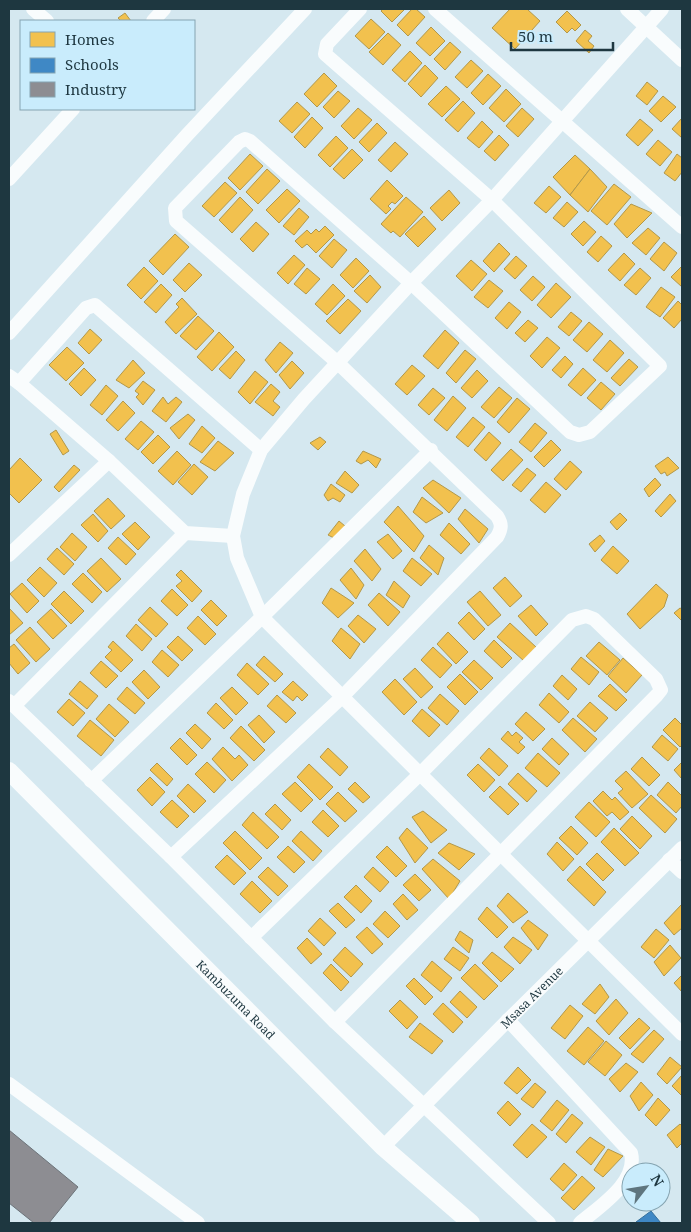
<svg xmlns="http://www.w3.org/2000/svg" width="691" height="1232" font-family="'Noto Serif',serif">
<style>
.homes{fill:#f2c14e;stroke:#b2984a}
.schools{fill:#3f88c5;stroke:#35709d}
.industry{fill:#8d8d92;stroke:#6c7379}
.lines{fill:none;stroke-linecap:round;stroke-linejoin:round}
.minor{stroke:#f9fcfd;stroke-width:14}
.major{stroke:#f9fcfd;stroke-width:18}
.labels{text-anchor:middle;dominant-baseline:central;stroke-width:5;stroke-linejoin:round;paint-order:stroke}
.street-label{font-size:12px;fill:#1e3740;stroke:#c9ecfc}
</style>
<rect width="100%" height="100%" fill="#d5e8f0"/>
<g class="homes">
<polygon points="383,9 405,9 392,22 381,11"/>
<polygon points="412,9 416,9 425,17 408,36 397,25"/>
<polygon points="510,9 527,9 540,21 515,49 492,28"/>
<polygon points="567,11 581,25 575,31 572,28 567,33 556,22"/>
<polygon points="125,13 131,21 121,21 118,18"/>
<polygon points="371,19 385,32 369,49 355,36"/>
<polygon points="431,27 445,41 430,56 416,43"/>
<polygon points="585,30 592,36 588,41 594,46 589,53 576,41"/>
<polygon points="388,33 401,45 383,65 369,52"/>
<polygon points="450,42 461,52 445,70 434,59"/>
<polygon points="410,51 422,63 405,82 392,70"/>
<polygon points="471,60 483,71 467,88 455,77"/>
<polygon points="425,65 438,78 421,97 408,84"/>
<polygon points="324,73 337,86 317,107 304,94"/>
<polygon points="488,74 501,86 483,105 471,93"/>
<polygon points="647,82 658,91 647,105 636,96"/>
<polygon points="446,86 460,99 442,117 428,104"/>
<polygon points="506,89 521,104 504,122 489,108"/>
<polygon points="338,91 350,101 334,118 323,107"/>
<polygon points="663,96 676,107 661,122 649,111"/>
<polygon points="463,101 475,113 458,132 445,120"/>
<polygon points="297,102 310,114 292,133 279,121"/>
<polygon points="358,108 372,120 354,139 341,126"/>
<polygon points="522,108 534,119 518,137 506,126"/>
<polygon points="312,117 323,128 305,148 294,137"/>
<polygon points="682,118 682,138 672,129"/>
<polygon points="640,119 653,130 638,146 626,135"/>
<polygon points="482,121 493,132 479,148 467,138"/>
<polygon points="377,123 387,133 369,152 359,142"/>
<polygon points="499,135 509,145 495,161 484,151"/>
<polygon points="336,136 348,148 330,167 318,155"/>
<polygon points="658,140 672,152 660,166 646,154"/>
<polygon points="395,142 408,154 391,172 378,160"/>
<polygon points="352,149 363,160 344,179 333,169"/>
<polygon points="250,154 263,166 240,190 228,178"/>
<polygon points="677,154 682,158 682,172 675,181 664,173"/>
<polygon points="575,155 590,169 570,195 553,177"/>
<polygon points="267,169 280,181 258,204 246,192"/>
<polygon points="590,169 607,187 588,212 570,195"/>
<polygon points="387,180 403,196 395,204 392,202 388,206 391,209 386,214 370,199"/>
<polygon points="225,182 237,193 214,217 202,206"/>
<polygon points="614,184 631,197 607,225 591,211"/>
<polygon points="549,186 561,197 546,213 534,203"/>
<polygon points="287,189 300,201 279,223 266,210"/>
<polygon points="449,190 460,203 442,221 430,208"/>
<polygon points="240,197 253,210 232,233 219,220"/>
<polygon points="406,197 423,212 400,237 393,231 391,233 381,224"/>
<polygon points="567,202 578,212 564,227 553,218"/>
<polygon points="631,204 652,213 627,238 614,224"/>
<polygon points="299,208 309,217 294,235 283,226"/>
<polygon points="424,216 436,229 418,247 405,234"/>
<polygon points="584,221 596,232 583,246 571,234"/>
<polygon points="256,222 269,234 253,252 240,239"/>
<polygon points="325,226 334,235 316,253 307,244 302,248 295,241 307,230 311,234 316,229 319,232"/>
<polygon points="648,228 660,238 646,255 632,243"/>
<polygon points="175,234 189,247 163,275 149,261"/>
<polygon points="601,236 612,246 598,262 587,252"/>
<polygon points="334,239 347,250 332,268 319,256"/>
<polygon points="664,242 677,253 664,271 650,259"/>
<polygon points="499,243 510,254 494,272 483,261"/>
<polygon points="624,253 635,264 620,281 608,270"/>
<polygon points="294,255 305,265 288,284 277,273"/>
<polygon points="516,256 527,266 515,279 504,269"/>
<polygon points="356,258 369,271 353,288 340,275"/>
<polygon points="471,260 487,274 472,291 456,276"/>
<polygon points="189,263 202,275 185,292 173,280"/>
<polygon points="682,266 682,287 671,277"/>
<polygon points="144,267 158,281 141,299 127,285"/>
<polygon points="307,268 320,279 306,294 294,284"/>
<polygon points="640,268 651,278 636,295 624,285"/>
<polygon points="370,275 381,287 367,303 354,291"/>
<polygon points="533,276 545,287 532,301 520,290"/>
<polygon points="489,280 503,291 488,308 474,297"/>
<polygon points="556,283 571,297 551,318 537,305"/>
<polygon points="161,284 172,295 156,313 144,302"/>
<polygon points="333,284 345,296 327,315 315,304"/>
<polygon points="661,287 675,297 660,317 646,307"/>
<polygon points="182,298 197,314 176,334 165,322 179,307 176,304"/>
<polygon points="348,299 361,311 340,334 326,321"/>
<polygon points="678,301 682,305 682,319 674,328 663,318"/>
<polygon points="509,302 521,312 507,329 495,318"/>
<polygon points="571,312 582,321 569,336 558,327"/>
<polygon points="198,316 214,331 196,350 180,336"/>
<polygon points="528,320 538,328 525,342 515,333"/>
<polygon points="589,322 603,334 587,352 573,340"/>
<polygon points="90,329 102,340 89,354 78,343"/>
<polygon points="445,330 459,343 438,369 423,356"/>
<polygon points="219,332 234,347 212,371 197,357"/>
<polygon points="547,337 560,348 542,368 530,356"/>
<polygon points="610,340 624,353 607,372 593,360"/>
<polygon points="280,342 293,353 276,373 265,360"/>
<polygon points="67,347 84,363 66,381 49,365"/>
<polygon points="465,350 476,359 456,383 446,373"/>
<polygon points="236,351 245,360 230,379 219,369"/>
<polygon points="565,356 573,364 561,378 552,370"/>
<polygon points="629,359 638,367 620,386 611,378"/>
<polygon points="133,360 145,373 129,388 116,380"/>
<polygon points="292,361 304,373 290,389 279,375"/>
<polygon points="412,365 425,376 407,395 395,384"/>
<polygon points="84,368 96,380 81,396 69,384"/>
<polygon points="583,368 596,380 581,396 568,385"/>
<polygon points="477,370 488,381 472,398 461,388"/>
<polygon points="255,371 268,382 250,404 238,392"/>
<polygon points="143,381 155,390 143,405 136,397 139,394 135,391"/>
<polygon points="601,382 615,394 601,410 587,398"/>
<polygon points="271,384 280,392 273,401 280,407 273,416 255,402"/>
<polygon points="106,385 118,396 102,415 90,405"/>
<polygon points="499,387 512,398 494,418 481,407"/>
<polygon points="433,388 445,398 429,415 418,405"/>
<polygon points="453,396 466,408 447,431 434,420"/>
<polygon points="163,397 168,404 176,397 182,402 166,422 152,411"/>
<polygon points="517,398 530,409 509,433 497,422"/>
<polygon points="123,401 135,413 118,431 106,420"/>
<polygon points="188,414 195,420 179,439 170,428"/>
<polygon points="473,417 485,427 468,447 456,437"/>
<polygon points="141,421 154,432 138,450 125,439"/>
<polygon points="535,423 547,433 531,452 519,442"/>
<polygon points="202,426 215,438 202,453 189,444"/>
<polygon points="56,430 69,451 63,455 50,434"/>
<polygon points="489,432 501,443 486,461 474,450"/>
<polygon points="158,435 170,447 153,464 141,452"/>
<polygon points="320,437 326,442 318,450 310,443"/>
<polygon points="551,440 561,450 544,467 534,457"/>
<polygon points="218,441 234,453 215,471 200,462"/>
<polygon points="511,449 523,460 503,481 491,470"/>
<polygon points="177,451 191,465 173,485 158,471"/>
<polygon points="363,451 381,459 376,468 368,460 361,464 356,461"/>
<polygon points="668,457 679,468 667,476 665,472 661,474 655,466"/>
<polygon points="20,458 42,480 19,503 9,493 9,470"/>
<polygon points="570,461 582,472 566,490 554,479"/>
<polygon points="194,464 208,477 192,495 178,482"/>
<polygon points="74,465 80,470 59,492 54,487"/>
<polygon points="527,468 536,475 521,492 512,485"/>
<polygon points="345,471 359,485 352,493 336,483"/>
<polygon points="655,478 661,485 649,497 644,489"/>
<polygon points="433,480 461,498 449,513 423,488"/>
<polygon points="546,482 561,495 545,513 530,500"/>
<polygon points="331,484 345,495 340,502 333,498 328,501 324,495"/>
<polygon points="670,494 676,501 661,517 655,511"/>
<polygon points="422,497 443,513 426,523 413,512"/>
<polygon points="108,498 125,516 111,529 94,511"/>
<polygon points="398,506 424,536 414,552 384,522"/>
<polygon points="465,509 488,529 479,543 458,519"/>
<polygon points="620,513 627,520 617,530 610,522"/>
<polygon points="93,514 108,531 98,542 81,525"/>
<polygon points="339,521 345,526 336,539 328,535"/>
<polygon points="135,522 150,537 138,550 122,534"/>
<polygon points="449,523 470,544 461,554 440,535"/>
<polygon points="72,533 87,547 75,561 60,547"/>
<polygon points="388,534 402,551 393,559 377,542"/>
<polygon points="600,535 605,541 595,552 589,544"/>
<polygon points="118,537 136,554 126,565 108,548"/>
<polygon points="429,545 444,558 438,575 420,558"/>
<polygon points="613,546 629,561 617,574 601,560"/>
<polygon points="57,548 74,564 64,575 47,559"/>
<polygon points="365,549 381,569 372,581 354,561"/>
<polygon points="101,558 121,579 107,592 87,571"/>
<polygon points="412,558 432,574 421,586 403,571"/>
<polygon points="40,567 57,583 44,597 27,580"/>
<polygon points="351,568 364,585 356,599 340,580"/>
<polygon points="181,570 202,591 192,602 176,586 182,581 176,575"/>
<polygon points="83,573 102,592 92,603 72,584"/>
<polygon points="505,577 522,596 510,607 493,588"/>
<polygon points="394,581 410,596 403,608 386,595"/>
<polygon points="22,583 39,601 27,613 10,594"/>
<polygon points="656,584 668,595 664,607 640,629 627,614"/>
<polygon points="331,588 354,603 338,618 322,603"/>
<polygon points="172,589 188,605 177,616 161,601"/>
<polygon points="64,591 84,611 71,624 51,604"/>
<polygon points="480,591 501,615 488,626 467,602"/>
<polygon points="379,593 400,612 388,626 368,605"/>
<polygon points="211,600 227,616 217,626 201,610"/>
<polygon points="531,605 548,624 536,636 518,616"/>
<polygon points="150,607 168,624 156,637 138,620"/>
<polygon points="9,608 23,623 9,635"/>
<polygon points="680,608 682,609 682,621 674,613"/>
<polygon points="51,609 67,626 53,639 37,622"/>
<polygon points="469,612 485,629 474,640 458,623"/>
<polygon points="358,615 376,629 364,643 348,626"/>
<polygon points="198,616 216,634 205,645 187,628"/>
<polygon points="510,623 536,647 524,661 497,637"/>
<polygon points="136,624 152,639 142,651 126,636"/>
<polygon points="30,627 50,649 36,662 16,640"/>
<polygon points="341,628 360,644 350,659 332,641"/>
<polygon points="448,632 468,652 456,664 437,644"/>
<polygon points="178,636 193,650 182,661 167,647"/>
<polygon points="494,640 512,658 502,668 484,651"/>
<polygon points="113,641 133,660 121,672 105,657 112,650 108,647"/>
<polygon points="599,642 620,660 607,675 586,656"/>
<polygon points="14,644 30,663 18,674 9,663 9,648"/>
<polygon points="433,647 452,665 440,678 421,660"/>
<polygon points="162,650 179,665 168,677 152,662"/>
<polygon points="264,656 283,674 275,682 256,665"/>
<polygon points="581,657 599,672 589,685 571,669"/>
<polygon points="623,658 642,675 626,693 608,676"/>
<polygon points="474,660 493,678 481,690 462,672"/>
<polygon points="101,661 118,676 106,688 90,673"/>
<polygon points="247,663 269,684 258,695 237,675"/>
<polygon points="415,668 433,687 421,698 403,679"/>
<polygon points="144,670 160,687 148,699 132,682"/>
<polygon points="460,674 478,692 465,705 447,687"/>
<polygon points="562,675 577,689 568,700 553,686"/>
<polygon points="395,679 417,702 404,715 382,692"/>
<polygon points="80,681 98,696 87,709 69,694"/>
<polygon points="293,681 308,695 302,701 297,696 293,701 282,692"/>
<polygon points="610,684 627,700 616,711 598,696"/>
<polygon points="127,687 145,703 135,714 117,699"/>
<polygon points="232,687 248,703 236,715 220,698"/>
<polygon points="549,693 569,712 559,723 539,705"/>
<polygon points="440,694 459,711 447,725 428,708"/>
<polygon points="277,695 296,713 286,723 267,706"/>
<polygon points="69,699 85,713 73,726 57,712"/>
<polygon points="590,702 608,718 595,732 577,716"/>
<polygon points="216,703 233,720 224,729 207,713"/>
<polygon points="109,704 129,722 115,737 96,719"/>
<polygon points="422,709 440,725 429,737 412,721"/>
<polygon points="526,712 545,729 533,741 515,724"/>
<polygon points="259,715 275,732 264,743 248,725"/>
<polygon points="573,718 597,739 585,752 562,730"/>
<polygon points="675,718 682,725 682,745 680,747 663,730"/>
<polygon points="90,720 114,740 101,756 77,736"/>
<polygon points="195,724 211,739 202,749 186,733"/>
<polygon points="241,726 265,750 254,761 230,738"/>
<polygon points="508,731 512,736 516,732 523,738 519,742 525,747 518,754 501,739"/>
<polygon points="662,735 678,749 668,761 652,747"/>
<polygon points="180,738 197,755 187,765 170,748"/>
<polygon points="552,738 569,754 559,765 542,749"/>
<polygon points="223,747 235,759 239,755 248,765 232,781 212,759"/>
<polygon points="328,748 348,767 340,776 320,757"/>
<polygon points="489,748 508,766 499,776 480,758"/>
<polygon points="538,753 560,773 547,787 525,768"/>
<polygon points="642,757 660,775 649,786 631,769"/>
<polygon points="207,762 226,780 214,793 195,774"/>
<polygon points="682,762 682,779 674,770"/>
<polygon points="157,763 173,779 167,786 150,770"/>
<polygon points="309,764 333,787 320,800 297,777"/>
<polygon points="478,764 495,780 484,792 467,775"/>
<polygon points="626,771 648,794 632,808 618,793 623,789 615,781"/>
<polygon points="518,773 537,791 527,802 508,784"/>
<polygon points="150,777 165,792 152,806 137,790"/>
<polygon points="295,782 313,800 301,812 282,794"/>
<polygon points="355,782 370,797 363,803 348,789"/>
<polygon points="668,782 682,796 682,806 676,813 657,795"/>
<polygon points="188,784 206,801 194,813 177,796"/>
<polygon points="500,786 519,804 508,815 489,797"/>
<polygon points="603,791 612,800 615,797 629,812 620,820 612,812 607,816 593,801"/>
<polygon points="338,792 357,811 345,822 326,804"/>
<polygon points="651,795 677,819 665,833 639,808"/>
<polygon points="172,800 189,816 177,828 160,812"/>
<polygon points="589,802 610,822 596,837 575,817"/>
<polygon points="275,804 291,820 282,830 265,814"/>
<polygon points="323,810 339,826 328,837 312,822"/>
<polygon points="423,811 447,830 431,843 412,817"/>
<polygon points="253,812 279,837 267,849 242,825"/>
<polygon points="632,816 652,836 640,849 620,829"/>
<polygon points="571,826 588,843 577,855 559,838"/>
<polygon points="407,828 428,848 415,863 399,838"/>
<polygon points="614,828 639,853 625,866 601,842"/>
<polygon points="235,831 262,858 250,870 223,843"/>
<polygon points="301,831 322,851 313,861 292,841"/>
<polygon points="557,842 574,859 563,871 547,854"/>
<polygon points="449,843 475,854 459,870 438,853"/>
<polygon points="288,846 305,862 294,873 277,857"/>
<polygon points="387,846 407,866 396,877 376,857"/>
<polygon points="597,853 614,870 603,881 586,864"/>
<polygon points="227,855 246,873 234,885 215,867"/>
<polygon points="433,859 460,881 449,899 422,869"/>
<polygon points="580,866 606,892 594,906 567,880"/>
<polygon points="268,867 288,886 278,896 258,877"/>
<polygon points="373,867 389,882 380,892 364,877"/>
<polygon points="415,874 431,890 419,901 403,885"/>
<polygon points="252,881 272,901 260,913 240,894"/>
<polygon points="356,885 372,901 361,913 344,897"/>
<polygon points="508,893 528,912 513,923 497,906"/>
<polygon points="403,894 418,910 407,920 393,904"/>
<polygon points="338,903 355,920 346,928 329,911"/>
<polygon points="682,904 682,928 674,935 664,923"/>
<polygon points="487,907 508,927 497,938 478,919"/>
<polygon points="385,911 400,926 388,938 373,924"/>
<polygon points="320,918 336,933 324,946 308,931"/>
<polygon points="528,920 548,935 538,950 521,928"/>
<polygon points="367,927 383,944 372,954 356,937"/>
<polygon points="656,929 669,940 654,958 641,947"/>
<polygon points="460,931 473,940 469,953 455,940"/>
<polygon points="513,937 532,950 520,964 504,947"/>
<polygon points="307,938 322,954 311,964 297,948"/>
<polygon points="670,945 681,958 664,976 654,962"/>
<polygon points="345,947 363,964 351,977 333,960"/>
<polygon points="453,947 469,958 460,971 444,959"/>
<polygon points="492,952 514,969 501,982 482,963"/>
<polygon points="432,961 452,978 441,992 421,975"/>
<polygon points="331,964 349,982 341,991 323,973"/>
<polygon points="475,964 498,986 484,1000 461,978"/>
<polygon points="682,975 682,992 674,983"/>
<polygon points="414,978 433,997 425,1005 406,986"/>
<polygon points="600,984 609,997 595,1014 582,1004"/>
<polygon points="460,991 477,1007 467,1018 450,1002"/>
<polygon points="616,999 628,1013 609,1035 596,1021"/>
<polygon points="400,1000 418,1017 407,1029 389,1011"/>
<polygon points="443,1003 463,1022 453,1033 433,1014"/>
<polygon points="570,1005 583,1016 565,1039 551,1028"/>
<polygon points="639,1018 650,1028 630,1049 619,1038"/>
<polygon points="420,1023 443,1041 432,1054 409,1037"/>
<polygon points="588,1027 604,1041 584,1065 567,1051"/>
<polygon points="654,1030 664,1039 643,1063 631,1054"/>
<polygon points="606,1041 622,1055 605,1076 588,1062"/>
<polygon points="670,1057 682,1067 667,1084 657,1074"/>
<polygon points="626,1063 638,1072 620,1092 609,1079"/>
<polygon points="518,1067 531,1080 517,1094 504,1083"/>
<polygon points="682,1075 682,1096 672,1086"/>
<polygon points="641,1082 653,1095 639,1111 630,1096"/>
<polygon points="535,1083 546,1092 533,1108 521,1099"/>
<polygon points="658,1098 670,1110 656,1126 645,1115"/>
<polygon points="557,1100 569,1110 552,1131 540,1121"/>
<polygon points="508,1101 521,1114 510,1126 497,1113"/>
<polygon points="572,1114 583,1123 566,1143 556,1134"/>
<polygon points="532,1124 547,1137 527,1158 513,1145"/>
<polygon points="680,1124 682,1126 682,1143 677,1148 667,1135"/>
<polygon points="590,1137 605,1147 591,1165 576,1152"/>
<polygon points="608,1149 623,1156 603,1177 594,1170"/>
<polygon points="564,1163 577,1175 563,1191 550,1179"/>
<polygon points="582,1176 595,1188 574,1210 561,1198"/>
</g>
<polygon class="schools" points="651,1211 661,1223 637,1223 636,1222"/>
<polygon class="industry" points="9,1130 78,1187 49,1223 34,1223 9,1203"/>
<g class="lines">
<g class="minor">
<polyline points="33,9 47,21"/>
<polyline points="435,9 682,227"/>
<polyline points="627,9 682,60"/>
<polyline points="662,9 492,200 411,283 304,399 261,450 243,494 233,536 237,558 262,617 682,1034"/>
<polyline points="153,21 164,9"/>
<polyline points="9,179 73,109"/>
<polyline points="9,333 187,135 305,9"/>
<polyline points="9,376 19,383"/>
<polyline points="233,536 185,533 109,461 19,383 86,308 95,305 261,450"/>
<polyline points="9,555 109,461"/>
<polyline points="9,701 171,857 335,1022 549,1223"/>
<polyline points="14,706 185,533"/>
<polyline points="91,781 262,617 431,450"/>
<path d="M 171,857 L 342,697 L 497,537 C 502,528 502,524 497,516 L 338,363 L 176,221 L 175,208 L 239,142 L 245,139 L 250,141 L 411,283 L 570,432 L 579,435 L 590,432 L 660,366 L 492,200 L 325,54 L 327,44 L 360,9"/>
<polyline points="669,860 682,872"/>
<polyline points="251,938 420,774 572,620 586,616 594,619 656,679 661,690 657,695 335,1022"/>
<path d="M 508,1020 L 631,1153 C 638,1182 600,1206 580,1223"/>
<polyline points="9,1084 198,1223"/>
<path id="s1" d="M 383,1147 L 508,1020 L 682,848"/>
</g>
<path class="major" id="s2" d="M 9,771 L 383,1147 L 471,1223"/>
</g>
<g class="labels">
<g class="street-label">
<text stroke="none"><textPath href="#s1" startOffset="211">Msasa Avenue</textPath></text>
<text stroke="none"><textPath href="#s2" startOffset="322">Kambuzuma Road</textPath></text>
</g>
</g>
<rect width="691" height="1232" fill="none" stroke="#1e3740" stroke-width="20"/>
<rect x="20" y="20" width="175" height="90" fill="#c9ecfc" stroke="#85a4b1"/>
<rect x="30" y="32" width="25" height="15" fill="#f2c14e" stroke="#85a4b1"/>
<text x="65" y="45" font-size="15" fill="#1e3740">Homes</text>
<rect x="30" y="58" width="25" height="15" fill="#3f88c5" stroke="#85a4b1"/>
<text x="65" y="70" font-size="15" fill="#1e3740">Schools</text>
<rect x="30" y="82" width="25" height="15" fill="#8d8d92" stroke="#85a4b1"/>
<text x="65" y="95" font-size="15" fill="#1e3740">Industry</text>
<g transform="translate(646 1187) rotate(59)"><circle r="24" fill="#c9ecfc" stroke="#85a4b1"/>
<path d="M0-4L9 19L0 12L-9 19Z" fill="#5e757e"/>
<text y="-8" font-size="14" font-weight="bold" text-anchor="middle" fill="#1e3740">N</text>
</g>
<path d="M511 42v8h102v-8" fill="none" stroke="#1e3740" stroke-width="2.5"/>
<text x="518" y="42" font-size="15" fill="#1e3740" stroke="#c9ecfc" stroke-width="4" paint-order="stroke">50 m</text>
</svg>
